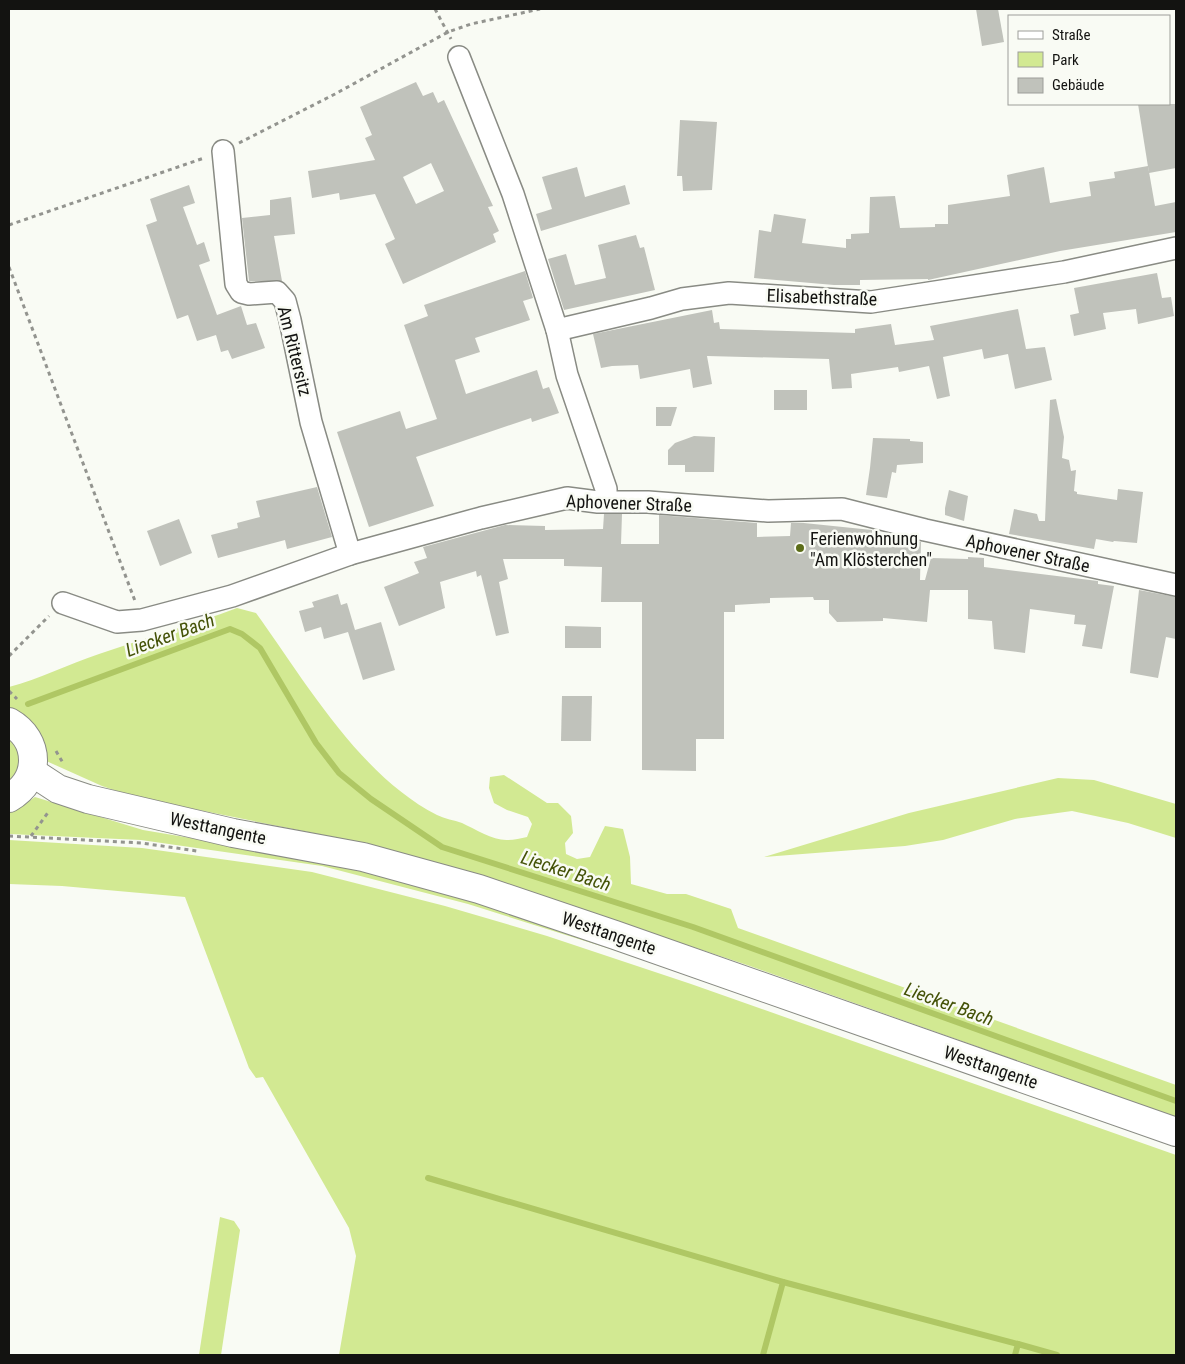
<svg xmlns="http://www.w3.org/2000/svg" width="1185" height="1364" font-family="'Roboto Condensed',sans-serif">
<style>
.green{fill:#d2e992}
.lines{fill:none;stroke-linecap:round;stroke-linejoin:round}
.stream{stroke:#afc764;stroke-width:6}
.building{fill:#c0c2bb;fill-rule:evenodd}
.minor-casing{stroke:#898b84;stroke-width:24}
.major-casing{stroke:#898b84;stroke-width:30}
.path{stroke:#93948f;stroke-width:3;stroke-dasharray:4 4;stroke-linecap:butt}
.minor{stroke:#fff;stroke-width:21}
.major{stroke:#fff;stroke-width:28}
.poi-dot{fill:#5c6d19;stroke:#f9fbf4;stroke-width:2}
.labels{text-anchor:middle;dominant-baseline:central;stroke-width:5;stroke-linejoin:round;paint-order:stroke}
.street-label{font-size:18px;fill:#131311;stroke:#f9fbf4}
.poi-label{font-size:18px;fill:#131311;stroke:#f9fbf4;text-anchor:start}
.water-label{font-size:19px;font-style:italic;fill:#445207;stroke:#f9fbf4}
</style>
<rect width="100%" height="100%" fill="#f9fbf4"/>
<g class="green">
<path d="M 237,608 L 256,613 C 305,681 360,776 437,815 C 445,819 454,820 462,823 C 475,829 494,841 508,840 C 514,840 521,838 527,837 L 532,824 L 528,817 L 507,810 L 494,803 L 489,788 L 490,777 L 504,775 L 547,803 L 558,803 L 571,816 L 573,833 L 565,843 L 566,854 L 577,859 L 590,857 L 605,826 L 623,829 L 630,857 L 631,884 L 667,894 L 686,894 L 731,909 L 738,928 L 1176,1085 L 1176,1117 L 747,965 L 510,886 L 323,835 L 134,797 L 102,786 L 44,760 L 9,712 L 9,687 C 39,679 69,664 99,654 C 145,638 192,625 237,608 Z"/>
<path d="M 9,739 C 26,756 21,766 9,783 Z"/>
<polygon points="1058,778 1094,780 1176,804 1176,838 1128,823 1072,811 1015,819 943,840 905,846 764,857 909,813"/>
<polygon points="35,797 143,830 328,861 478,900 1176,1141 1176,1147 623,953 468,904 322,866 141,840 9,834 9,811 18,809"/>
<polygon points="9,840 142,848 312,872 445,906 547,936 691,984 1176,1155 1176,1355 339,1355 356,1256 349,1228 263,1077 256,1078 249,1068 185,897 62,886 9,884"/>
<polygon points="220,1217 234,1221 240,1230 221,1355 199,1355"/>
</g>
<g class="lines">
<g class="stream">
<polyline points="28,704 230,629 242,634 260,648 316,743 339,773 371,799 442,847 693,927 1176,1101"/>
<polyline points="428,1178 783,1282"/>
<polyline points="763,1355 783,1282 1018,1344"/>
<polyline points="1015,1355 1018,1344 1057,1355"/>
</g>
</g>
<g class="building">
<polygon points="976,9 998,9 1004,42 982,46"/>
<path d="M 416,82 L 423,96 L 433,92 L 438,103 L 444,100 L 493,206 L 488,207 L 499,231 L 493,234 L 496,242 L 403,284 L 385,244 L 395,239 L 375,194 L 340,200 L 339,193 L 312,198 L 308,171 L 375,160 L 365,138 L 372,135 L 360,107 ZM 431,163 L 444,191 L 416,204 L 403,177 Z"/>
<polygon points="1138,104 1176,104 1176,168 1149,173"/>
<polygon points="680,120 717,122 712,190 683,191 682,176 677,176"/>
<polygon points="1148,166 1155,206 1176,202 1176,232 1060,251 928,280 928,279 860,280 860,285 834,285 754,278 759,230 771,232 774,214 806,219 802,243 846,248 846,239 851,239 851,234 869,233 870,197 895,196 900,228 935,227 935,224 948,224 948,205 1010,196 1007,175 1044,167 1050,203 1091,196 1089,182 1115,178 1114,172"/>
<polygon points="577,167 585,197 625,185 630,204 541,231 536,214 552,209 542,177"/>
<polygon points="189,185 195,203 183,207 197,245 204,242 210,261 199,265 217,315 241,306 247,325 256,323 265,348 232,359 228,350 221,352 216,335 197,341 188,315 177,319 146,225 157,221 150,199"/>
<polygon points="291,197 295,234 274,236 282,281 249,281 242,218 270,215 270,200"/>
<polygon points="636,235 640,248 644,247 655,290 564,310 548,259 566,254 575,285 606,278 598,245"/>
<polygon points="525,271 533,298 523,301 530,320 475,338 480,352 455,360 466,394 537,370 543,389 549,387 559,413 532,422 531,418 416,457 434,506 369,527 337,432 400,411 406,429 437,419 404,325 428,316 424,305"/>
<polygon points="1157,273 1162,298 1171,297 1174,316 1138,324 1136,309 1103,313 1106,329 1074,336 1070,315 1079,313 1074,288"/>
<polygon points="1018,309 1026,349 1045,347 1052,380 1015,389 1008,354 984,359 982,349 943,357 950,396 937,399 929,366 899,372 898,367 851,374 852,388 832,389 829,359 707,356 712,384 693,388 690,369 640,379 638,365 612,366 601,368 593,334 712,310 714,323 719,322 720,329 855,333 855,329 891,324 895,345 934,340 930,326"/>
<rect x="774" y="390" width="33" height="20"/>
<polygon points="1056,399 1064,437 1062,458 1069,460 1071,471 1076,470 1074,491 1077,492 1077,494 1117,500 1118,489 1143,492 1137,543 1114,541 1113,542 1096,539 1094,549 1009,534 1014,509 1037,514 1039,521 1045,521 1050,400"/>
<polygon points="656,407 677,407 671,426 656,426"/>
<polygon points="694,436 715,437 714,472 685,472 685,465 668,465 668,450 675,443"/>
<polygon points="873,438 910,439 910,441 923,442 923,463 897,465 896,473 892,472 887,498 866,495 870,468"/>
<polygon points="317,487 332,537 287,549 285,540 218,558 211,535 238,528 237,523 260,517 256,501"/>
<polygon points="949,490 968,496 964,521 945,515 945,508"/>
<polygon points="604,514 622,514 621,544 659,544 659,515 757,523 757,537 790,536 791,523 804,523 872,530 872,537 906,538 921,542 920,580 925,580 931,558 968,559 968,557 984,558 984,567 1098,581 1098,584 1114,586 1102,649 1082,646 1086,625 1074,624 1075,615 1030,609 1025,653 994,649 992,621 968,619 968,590 930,590 927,622 883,618 883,621 837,622 829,613 829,600 814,600 813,597 770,598 770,603 735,605 735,612 724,612 724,739 696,739 696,771 642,770 642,602 601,602 602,567 564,566 564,559 503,559 508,579 499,582 509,633 496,636 481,575 477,577 476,571 440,582 445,608 399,626 384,587 419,573 414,562 427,558 423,547 505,525 545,526 545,530 603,529"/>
<polygon points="179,519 192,553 160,566 147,531"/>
<polygon points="1139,590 1176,597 1176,639 1166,637 1158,678 1130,673"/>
<polygon points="338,594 341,605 347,603 355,630 381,622 395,670 363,680 348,632 324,639 321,627 305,632 299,611 314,607 312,602"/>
<polygon points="565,626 601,627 601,648 565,648"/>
<polygon points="562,696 592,696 591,741 561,741"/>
</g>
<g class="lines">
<g class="minor-casing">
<g id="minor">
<polyline points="459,57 513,194 557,330 567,375 606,489 606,501"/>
<polyline points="223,151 236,284 241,292 249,294 277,292 285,301 290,320 311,422 350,554"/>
<polyline points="557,330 651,308 682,299 729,293 871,302 1064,272 1176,248"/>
<polyline points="63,603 117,622 142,620 232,596 350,554 481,518 567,498 598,502 648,502 768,511 842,509 925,530 1176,585"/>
</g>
</g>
<g class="major-casing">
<g id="major">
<path d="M 9,722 C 41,740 41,780 9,798"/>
<polyline points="32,772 58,789 88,799 233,833 363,857 479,889 615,935 1176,1132"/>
</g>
</g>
<g class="path">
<polyline points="435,9 451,39"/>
<polyline points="239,143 335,94 448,32 471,24 540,9"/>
<polyline points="9,225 204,158"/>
<polyline points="9,267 135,601"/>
<polyline points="9,656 49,616"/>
<polyline points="9,691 17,699"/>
<polyline points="56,751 63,763"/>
<polyline points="9,836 141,843 197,851"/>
<polyline points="31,836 49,811"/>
</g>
<use href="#minor" class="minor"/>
<use href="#major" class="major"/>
</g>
<circle class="poi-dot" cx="800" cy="548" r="5"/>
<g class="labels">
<g class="street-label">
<text transform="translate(822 297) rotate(2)">Elisabethstraße</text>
<text transform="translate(295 351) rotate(76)">Am Rittersitz</text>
<text transform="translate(629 503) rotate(2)">Aphovener Straße</text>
<text transform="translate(1028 553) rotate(12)">Aphovener Straße</text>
<text transform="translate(218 828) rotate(12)">Westtangente</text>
<text transform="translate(609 933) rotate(19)">Westtangente</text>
<text transform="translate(991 1067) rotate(19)">Westtangente</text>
</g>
<g class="poi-label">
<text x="810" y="538">Ferienwohnung<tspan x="810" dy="21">"Am Klösterchen"</tspan></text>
</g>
<g class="water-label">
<text transform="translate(170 635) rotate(-20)">Liecker Bach</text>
<text transform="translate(566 871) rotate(18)">Liecker Bach</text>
<text transform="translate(949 1004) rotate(20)">Liecker Bach</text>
</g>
</g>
<rect width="1185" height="1364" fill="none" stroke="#131311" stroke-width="20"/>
<rect x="1008" y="15" width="162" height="90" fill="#f9fbf4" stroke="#9d9e99"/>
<rect x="1018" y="31" width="25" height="8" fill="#ffffff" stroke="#9d9e99"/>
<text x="1052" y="40" font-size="15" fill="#131311">Straße</text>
<rect x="1018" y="52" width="25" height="15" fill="#d2e992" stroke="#9d9e99"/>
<text x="1052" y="65" font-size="15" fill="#131311">Park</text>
<rect x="1018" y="78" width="25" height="15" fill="#c0c2bb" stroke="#9d9e99"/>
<text x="1052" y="90" font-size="15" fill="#131311">Gebäude</text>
</svg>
